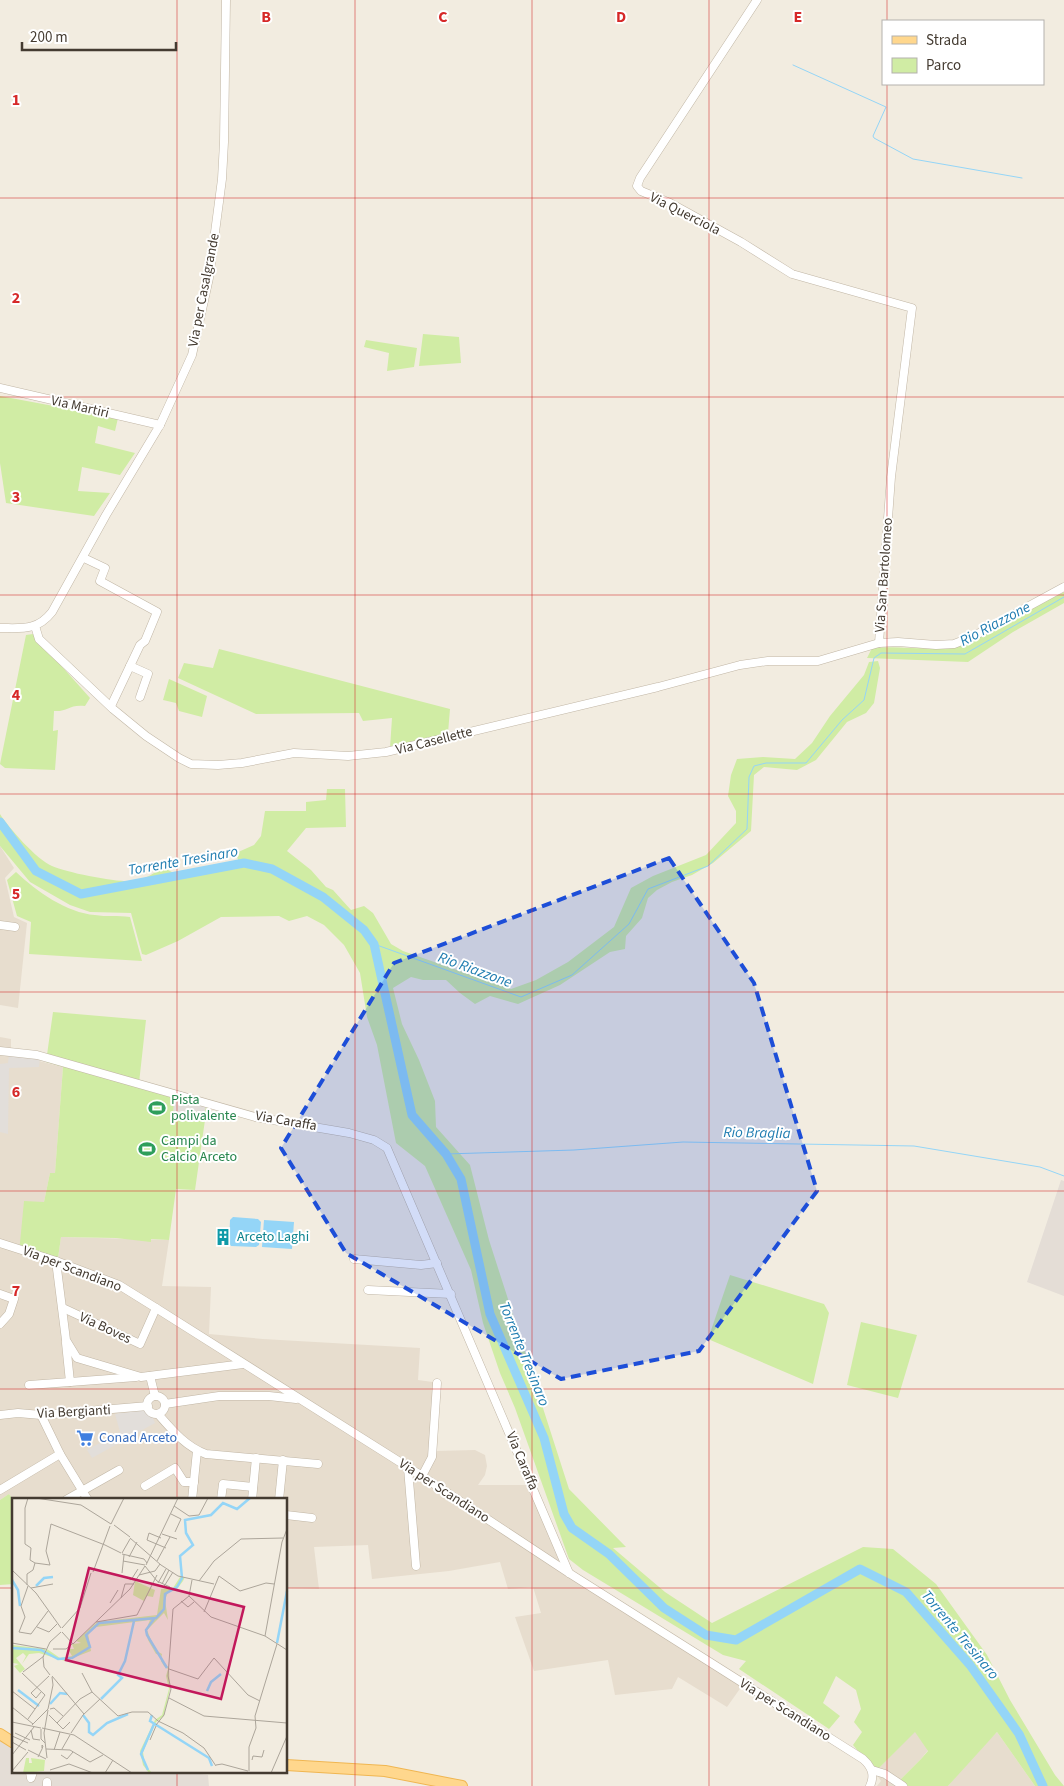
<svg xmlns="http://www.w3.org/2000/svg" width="1064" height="1786" font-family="'Source Sans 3',sans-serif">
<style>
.residential{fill:#e7ddce}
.industrial{fill:#e4ddd6}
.green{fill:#d0eca4}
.parking{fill:#e2deda}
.water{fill:#94d5f7}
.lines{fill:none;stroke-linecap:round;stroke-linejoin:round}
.stream{stroke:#94d5f7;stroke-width:1}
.river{stroke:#94d5f7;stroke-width:9}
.minor-casing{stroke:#c1b6a5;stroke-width:9}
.major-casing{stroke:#f0b651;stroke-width:12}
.minor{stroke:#fff;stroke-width:8}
.major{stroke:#ffd78d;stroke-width:10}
.marked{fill:#1d4ed8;fill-opacity:0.2;stroke:#1d4ed8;stroke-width:4;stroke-dasharray:10 6;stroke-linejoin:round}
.grid{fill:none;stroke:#d62828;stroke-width:1;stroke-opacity:0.55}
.labels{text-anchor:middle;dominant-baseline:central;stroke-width:4;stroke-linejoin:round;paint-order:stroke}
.street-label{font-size:14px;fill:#443b31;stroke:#fff}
.leisure-label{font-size:14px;fill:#27864d;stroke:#fff;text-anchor:start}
.culture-label{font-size:14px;fill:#0d838f;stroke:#fff;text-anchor:start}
.shop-label{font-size:14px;fill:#366cbe;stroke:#fff;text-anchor:start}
.water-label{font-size:15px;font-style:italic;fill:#207db1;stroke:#fff}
.inset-river{fill:none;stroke:#94d5f7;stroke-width:2.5}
.inset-road{fill:none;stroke:#aca59a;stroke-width:1}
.view{fill:#c2185b;fill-opacity:0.15;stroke:#c2185b;stroke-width:2.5}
.inset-edge{fill:none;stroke:#443b31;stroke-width:2.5}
.grid-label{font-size:16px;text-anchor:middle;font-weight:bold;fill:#d62828;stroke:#fff;stroke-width:4;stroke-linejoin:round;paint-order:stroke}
</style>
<rect width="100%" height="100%" fill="#f2ece0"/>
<g class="residential">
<polygon points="0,846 14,868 5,878 14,917 27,923 18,1008 0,1005"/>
<polygon points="0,1037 11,1039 11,1054 63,1067 55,1173 50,1173 44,1202 57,1265 61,1237 169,1240 162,1286 211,1287 209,1334 263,1339 420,1348 418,1380 440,1383 435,1451 475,1450 485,1455 487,1466 485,1475 478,1485 529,1485 575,1576 744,1683 727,1707 678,1677 672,1689 615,1695 608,1660 534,1671 515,1617 541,1613 533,1587 508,1589 500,1562 449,1571 372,1579 368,1545 314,1547 319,1589 286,1588 286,1500 14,1500 14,1501 9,1494 0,1500"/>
<polygon points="915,1731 928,1750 921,1759 900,1780 908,1786 877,1786 881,1781 875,1772"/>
<polygon points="997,1732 1035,1786 948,1786 970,1760"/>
</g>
<g class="industrial">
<polygon points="1061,1180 1064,1181 1064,1296 1027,1282"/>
<polygon points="0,1735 9,1742 14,1773 182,1772 208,1775 209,1786 0,1786"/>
</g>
<g class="green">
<polygon points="423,334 459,337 461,363 419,366"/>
<polygon points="366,340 417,348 414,367 387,371 389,353 364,347"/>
<polygon points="0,396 118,418 115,431 98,426 95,443 135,453 120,475 82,467 78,491 110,493 94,516 6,503 0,463"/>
<path d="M 1064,592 L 1064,603 L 1013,632 L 968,662 L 867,658 L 872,648 C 901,645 930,652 959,646 Z"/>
<path d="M 33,634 L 90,698 L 85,706 C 69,704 68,712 54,711 L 53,731 L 58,730 L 55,770 L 5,768 L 0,764 L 26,635 Z"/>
<polygon points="219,649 450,709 448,733 390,748 392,718 363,721 359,713 256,714 178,678 184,663 213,668"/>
<path d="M 878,661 L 880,668 L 874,703 L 866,713 L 847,722 L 816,760 L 797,770 L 764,767 L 754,775 L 751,831 L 713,863 L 692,875 L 672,882 L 657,890 L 648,898 L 642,918 L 626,936 L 625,949 L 610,952 L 560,985 L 518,1004 L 490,996 L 475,1004 L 460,993 L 446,980 L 423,980 L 411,977 L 393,988 L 402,1024 L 419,1060 L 435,1101 L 436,1127 L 470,1165 L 489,1240 L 569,1489 L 626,1547 L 613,1548 L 665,1592 L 712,1623 L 863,1547 L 893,1549 L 936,1584 L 987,1655 L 1010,1700 L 1055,1775 L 1064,1786 L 1035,1786 L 997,1732 L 948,1786 L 908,1786 L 900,1780 L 921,1759 L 928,1751 L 915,1732 L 875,1772 L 853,1745 L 862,1732 L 854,1722 L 861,1709 L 856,1690 L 836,1676 L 823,1703 L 840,1716 L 829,1729 L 739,1669 L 746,1661 L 723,1655 L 583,1570 L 569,1559 L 515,1408 L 500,1373 L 483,1323 L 471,1270 L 425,1166 L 396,1143 L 377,1045 L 367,1017 L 360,973 L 344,945 L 324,925 L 307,916 L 289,921 L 279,916 L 221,917 L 178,941 L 146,955 L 142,954 L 131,913 L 90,912 L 70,905 L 30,882 L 0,846 L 0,814 C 8,827 37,860 52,866 C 68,873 119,883 135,881 C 144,880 155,872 164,868 L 174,873 L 238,860 L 236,853 L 254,845 L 261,836 L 265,811 L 306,811 L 306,802 L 326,800 L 327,789 L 345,789 L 346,827 L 306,828 L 287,851 L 311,870 L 326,887 L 333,890 L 351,910 L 364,906 L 373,913 L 391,944 L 403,951 L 511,989 L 536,980 L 568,962 L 614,927 L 631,888 L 653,876 L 706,855 L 736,823 L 736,811 L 728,796 L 731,775 L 737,759 L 763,757 L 795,759 L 812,743 L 830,716 L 864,675 L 869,662 Z"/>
<polygon points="169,679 207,696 202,717 179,711 176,703 163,700"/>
<path d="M 16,872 C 36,891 67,913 95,915 C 106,917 118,915 130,917 L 142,961 L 29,954 L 31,922 L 17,916 L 7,880 Z"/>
<polygon points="53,1012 146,1020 139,1083 207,1106 195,1190 176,1189 169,1240 151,1239 151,1242 116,1238 61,1237 57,1265 19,1253 24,1201 44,1202 50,1173 55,1173 63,1067 46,1062"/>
<polygon points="730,1275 824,1304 829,1313 813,1384 708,1339"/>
<polygon points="861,1322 917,1335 898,1398 847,1385"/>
<polygon points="9,1494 14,1501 14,1584 0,1585 0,1500"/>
</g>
<g class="parking">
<polygon points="9,1054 40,1058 39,1067 9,1068 8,1134 0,1132 0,1064 8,1063"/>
<polygon points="174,1097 206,1107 204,1116 173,1115"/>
<polygon points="145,1410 152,1416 155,1423 92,1458 87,1450 120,1432 115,1414"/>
</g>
<g class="water">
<polygon points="233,1217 258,1219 261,1222 259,1245 256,1247 231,1246 229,1243 230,1220"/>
<polygon points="264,1220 294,1222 292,1249 262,1247"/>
</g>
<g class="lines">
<g class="stream">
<polyline points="793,65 886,107 873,136 874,138 913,159 1022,178"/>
<polyline points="374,944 521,997 572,975 629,924 648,889 708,866 747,829 749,777 754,766 766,763 806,763 842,720 864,700 874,658 881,653 965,654 1064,597"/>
<polyline points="446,1154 574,1150 683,1142 914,1146 1040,1167 1064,1176"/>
</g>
<polyline class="river" points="0,822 36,871 81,894 244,863 272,869 323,897 364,930 374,944 412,1115 446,1154 461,1179 490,1314 544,1438 564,1514 572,1528 609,1554 664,1608 706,1635 736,1640 860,1569 906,1592 970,1665 1019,1734 1043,1786"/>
<g class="minor-casing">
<g id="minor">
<polyline points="757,0 640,178 637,186 641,191 670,203 741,242 792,274 912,308 891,477 879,643"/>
<polyline points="0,388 160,425"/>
<polyline points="86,559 105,568 100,581 157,612 145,641 140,645 111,706"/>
<polyline points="35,626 39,639 113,709 146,736 179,758 191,764 218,765 242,763 294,753 348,756 386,752 658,687 740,665 768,661 818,661 879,643 898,642 936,645 954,644 972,637 1064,587"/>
<path d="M 0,628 C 22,628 37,631 52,612 L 106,515 L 160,425 L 192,355 L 209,278 L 222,179 L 224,142 L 226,0"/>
<polyline points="130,666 148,674 140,697"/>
<polyline points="0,925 15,927"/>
<polyline points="0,1051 37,1055 255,1117 349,1133 374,1140 387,1148 569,1573"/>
<path d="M 0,1243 L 56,1261 L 119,1285 L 156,1308 L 422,1476 L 569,1573 L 863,1759 C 872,1767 875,1775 870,1786"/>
<polyline points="354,1259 421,1265 437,1263"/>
<polyline points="56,1261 66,1340 77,1358 141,1377 243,1364"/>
<polyline points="368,1290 451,1294"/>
<polyline points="0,1294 14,1299 9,1314 0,1324"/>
<polyline points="63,1308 140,1344 156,1308"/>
<polyline points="66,1343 70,1382 136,1377"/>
<polyline points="150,1376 155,1396"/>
<polyline points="29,1385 70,1382"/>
<circle cx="156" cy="1405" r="9"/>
<polyline points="165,1404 219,1396 269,1396 296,1399"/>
<path d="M 158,1414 C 172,1430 186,1447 206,1454 L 318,1464"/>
<polyline points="0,1415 18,1413 41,1415 148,1406"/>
<polyline points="41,1415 60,1454 88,1500"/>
<polyline points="408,1468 416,1566"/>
<polyline points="422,1476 432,1457 437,1383"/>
<polyline points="145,1486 175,1468 184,1482 194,1482"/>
<polyline points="0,1490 60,1454"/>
<polyline points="66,1500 119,1470"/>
<polyline points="192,1500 197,1451"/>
<polyline points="221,1500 223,1484 253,1487"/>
<polyline points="252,1500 256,1458"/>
<polyline points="279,1500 283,1460"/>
<polyline points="286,1515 312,1518"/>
<polyline points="872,1770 885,1774 903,1786"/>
<polyline points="30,1772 31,1778 33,1772"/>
<polyline points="47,1786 47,1782"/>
</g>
</g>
<g class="major-casing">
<g id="major">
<polyline points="0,1734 14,1743"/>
<polyline points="286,1765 385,1771 462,1786"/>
</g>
</g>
<use href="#minor" class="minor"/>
<use href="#major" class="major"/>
</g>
<path class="marked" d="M 669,858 L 754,983 L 817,1191 L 699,1351 L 561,1379 L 346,1253 L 281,1148 L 394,963 Z"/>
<path class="grid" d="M 177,0 L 177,1500M 355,0 L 355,1786M 532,0 L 532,1786M 709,0 L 709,1786M 887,0 L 887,21M 887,84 L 887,1786M 0,198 L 1064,198M 0,397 L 1064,397M 0,595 L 1064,595M 0,794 L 1064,794M 0,992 L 1064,992M 0,1191 L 1064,1191M 0,1389 L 1064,1389M 0,1588 L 14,1588M 286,1588 L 1064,1588M 177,1772 L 177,1786"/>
<defs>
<g id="stadium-bare" transform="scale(1.35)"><path d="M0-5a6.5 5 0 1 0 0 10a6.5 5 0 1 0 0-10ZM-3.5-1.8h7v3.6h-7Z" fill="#2e9e5b" stroke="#fff" stroke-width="2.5" paint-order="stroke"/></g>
<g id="building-bare" transform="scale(1.35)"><path d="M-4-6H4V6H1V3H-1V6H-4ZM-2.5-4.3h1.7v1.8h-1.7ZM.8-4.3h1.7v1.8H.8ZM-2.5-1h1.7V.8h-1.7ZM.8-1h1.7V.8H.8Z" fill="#0f9aa8" stroke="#fff" stroke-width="2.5" paint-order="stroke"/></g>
<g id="supermarket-bare" transform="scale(1.35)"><path d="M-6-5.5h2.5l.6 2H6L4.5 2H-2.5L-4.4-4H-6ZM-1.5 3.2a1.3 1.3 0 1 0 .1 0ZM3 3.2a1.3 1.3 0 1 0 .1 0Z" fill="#3f7fe0" stroke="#fff" stroke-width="2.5" paint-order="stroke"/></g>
</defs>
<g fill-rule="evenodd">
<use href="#stadium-bare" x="157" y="1108"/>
<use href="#stadium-bare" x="147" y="1149"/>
<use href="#building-bare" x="223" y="1237"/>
<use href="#supermarket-bare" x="85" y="1438"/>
</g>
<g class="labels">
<g class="street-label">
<text transform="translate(685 214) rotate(27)">Via Querciola</text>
<text transform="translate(204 290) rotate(-79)">Via per Casalgrande</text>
<text transform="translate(80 407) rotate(13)">Via Martiri</text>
<text transform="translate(884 575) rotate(-86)">Via San Bartolomeo</text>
<text transform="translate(434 741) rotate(-14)">Via Casellette</text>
<text transform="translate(286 1121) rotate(10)">Via Caraffa</text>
<text transform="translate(72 1269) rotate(21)">Via per Scandiano</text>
<text transform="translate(105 1328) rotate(25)">Via Boves</text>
<text transform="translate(74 1412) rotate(-3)">Via Bergianti</text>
<text transform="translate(522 1461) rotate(67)">Via Caraffa</text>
<text transform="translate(444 1491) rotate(33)">Via per Scandiano</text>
<text transform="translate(785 1710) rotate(32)">Via per Scandiano</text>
</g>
<g class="leisure-label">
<text x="171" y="1100">Pista<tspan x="171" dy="16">polivalente</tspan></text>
<text x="161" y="1141">Campi da<tspan x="161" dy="16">Calcio Arceto</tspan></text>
</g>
<g class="culture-label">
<text x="237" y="1237">Arceto Laghi</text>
</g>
<g class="shop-label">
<text x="99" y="1438">Conad Arceto</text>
</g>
<g class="water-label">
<text transform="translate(995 624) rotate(-28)">Rio Riazzone</text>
<text transform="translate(183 861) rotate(-10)">Torrente Tresinaro</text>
<text transform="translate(475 970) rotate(20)">Rio Riazzone</text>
<text transform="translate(757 1133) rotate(1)">Rio Braglia</text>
<text transform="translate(524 1354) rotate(68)">Torrente Tresinaro</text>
<text transform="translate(960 1635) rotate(50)">Torrente Tresinaro</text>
</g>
</g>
<g transform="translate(12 1498)">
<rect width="275" height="275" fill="#f2ece0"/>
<path d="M 168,79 L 173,79 L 171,83 L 165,91 L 156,94 L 153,102 L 156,122 L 152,115 L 135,132 L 143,152 L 150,156 L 149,161 L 157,170 L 158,191 L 152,218 L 144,224 L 131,254 L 133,267 L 140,275 L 137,275 L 131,267 L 128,253 L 143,222 L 150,217 L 157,191 L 154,178 L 156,171 L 152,168 L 149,163 L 149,157 L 144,156 L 136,142 L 134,132 L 138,122 L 84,129 L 76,135 L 79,153 L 53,163 L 27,155 L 17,156 L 10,166 L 14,158 L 11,155 L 4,160 L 13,171 L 8,175 L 2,168 L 7,166 L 1,165 L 0,168 L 0,147 L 33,151 L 33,154 L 35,151 L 48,160 L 60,158 L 56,151 L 62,151 L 60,146 L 69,145 L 64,143 L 85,124 L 145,117 L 149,91 L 161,90 ZM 123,83 L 143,92 L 141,99 L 135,98 L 132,103 L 121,97 ZM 14,260 L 17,260 L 17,265 L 20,265 L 19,260 L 33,262 L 32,273 L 11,275 Z" fill="#d0eca4"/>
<path class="inset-river" d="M 0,82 L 6,92 L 8,108M 24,88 L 32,80 L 41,79M 142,121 L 134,132 L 135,137 L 155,170M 265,145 L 275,93M 0,150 L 29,152 L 46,161 L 60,160 L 78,149 L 74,137 L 87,125 L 144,120 L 152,111 L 153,96 L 165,89 L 170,80 L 168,58 L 181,47 L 174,35 L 173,22 L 199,17 L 211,5 L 225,11 L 238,0M 6,192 L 27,208M 195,193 L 199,184 L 209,176M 89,201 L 110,180 L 106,177 L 113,163 L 122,123M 38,206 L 48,195 L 55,196M 71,217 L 77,225 L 77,234 L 81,237 L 95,225 L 116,216M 140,217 L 138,223 L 197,260 L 200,268M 136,272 L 129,256 L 142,226"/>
<path class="inset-road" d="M 24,0 L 69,7 L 99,26M 162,8 L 177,18 L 187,17 L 196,0M 159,16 L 169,21 L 163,34M 99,26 L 112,0M 102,27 L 118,39M 150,36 L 165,41M 118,40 L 149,67 L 166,78 L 202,86M 149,40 L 137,35 L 135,42 L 154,50M 93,47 L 109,55M 110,55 L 118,41M 110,56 L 132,61 L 135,65M 117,59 L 125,44M 111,63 L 133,67M 145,63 L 158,39M 23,65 L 38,67 L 34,53 L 39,26 L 93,47M 134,67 L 166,0M 133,68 L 145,83 L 158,89M 0,72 L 24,95 L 49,130M 81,74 L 98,28M 110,75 L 112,57M 127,77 L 143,73 L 148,66M 115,79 L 119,82 L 126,71M 187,83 L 202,63 L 229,41 L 271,40M 146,85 L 154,71M 150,86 L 157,72M 15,87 L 15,76 L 21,72 L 23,65 L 18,62 L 19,50 L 13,46 L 13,10 L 16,0M 19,90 L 41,86M 151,90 L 161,74M 177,98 L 199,119 L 253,138 L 275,152M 177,98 L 180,82M 109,100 L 113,86 L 122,86M 169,103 L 176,109 L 182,104M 98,105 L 106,92M 192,114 L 207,78 L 228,93 L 254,85 L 262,86M 84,124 L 125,117 L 145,77M 25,129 L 37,134 L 45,126M 50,130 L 68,110 L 79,75M 7,134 L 13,119 L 9,108 L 16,88M 7,134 L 19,136 L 36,113M 50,134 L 61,146 L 118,91 L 133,68M 253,138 L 270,44 L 275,31M 0,145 L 34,151M 41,151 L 54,151 L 60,146M 157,171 L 186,181 L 202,160 L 236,197 L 248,203M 11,174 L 32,158M 10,175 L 33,197 L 16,221M 70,175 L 80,194 L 106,218 L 120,214 L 136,214 L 146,223 L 171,235 L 192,250 L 204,268M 38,177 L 32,169 L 31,159 L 38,144 L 49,134M 40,178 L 72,216M 0,193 L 23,211M 29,194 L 24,200 L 19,195 L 37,178M 157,200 L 192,218 L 275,225M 0,209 L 21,226M 36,211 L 41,187 L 40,179M 38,211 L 42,210 L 51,218M 37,217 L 51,231 L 58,224M 0,224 L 29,230M 45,225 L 68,201 L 80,194M 20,227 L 36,211M 144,227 L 152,217 L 159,191 L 156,178 L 161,111 L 177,98M 30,230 L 62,237 L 120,275M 29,231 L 29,241 L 33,245M 19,232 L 21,241 L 28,242M 3,235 L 18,242M 59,235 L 71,217 L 88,201M 0,238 L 16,245M 138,242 L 144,228M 0,244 L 14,252M 34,251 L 58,252 L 78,264 L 91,257M 50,251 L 58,237M 16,252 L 34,261M 42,252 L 48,234M 0,257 L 22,229M 49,257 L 55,261 L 61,254M 26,259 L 30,251 L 31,248 L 30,247 L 30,250M 35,260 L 32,235 L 36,212M 240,262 L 241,258 L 250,259 L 252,252M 204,267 L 210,266 L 236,273M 38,272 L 57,266 L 81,275M 0,273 L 16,254M 237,273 L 237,249 L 244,230 L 243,218 L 265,146M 93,275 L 101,262M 259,275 L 275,238"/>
<path class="view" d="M 77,70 L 232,109 L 209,201 L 54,162 Z"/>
<rect width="275" height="275" class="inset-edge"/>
</g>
<g class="grid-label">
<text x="266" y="22">B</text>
<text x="443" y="22">C</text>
<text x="621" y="22">D</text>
<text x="798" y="22">E</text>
<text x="16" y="105">1</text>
<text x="16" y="303">2</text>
<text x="16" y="502">3</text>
<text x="16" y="700">4</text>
<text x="16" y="899">5</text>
<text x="16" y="1097">6</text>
<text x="16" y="1296">7</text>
</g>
<rect x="882" y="20" width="162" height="65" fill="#ffffff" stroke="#b4b1ad"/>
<rect x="892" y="36" width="25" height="8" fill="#ffd78d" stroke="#b4b1ad"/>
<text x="926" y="45" font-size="15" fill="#443b31">Strada</text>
<rect x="892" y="58" width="25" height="15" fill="#d0eca4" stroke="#b4b1ad"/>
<text x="926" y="70" font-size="15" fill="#443b31">Parco</text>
<path d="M22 42v8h154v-8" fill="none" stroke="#443b31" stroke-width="2.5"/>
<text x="30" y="42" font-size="15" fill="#443b31" stroke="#ffffff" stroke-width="4" paint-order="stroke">200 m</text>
</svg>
